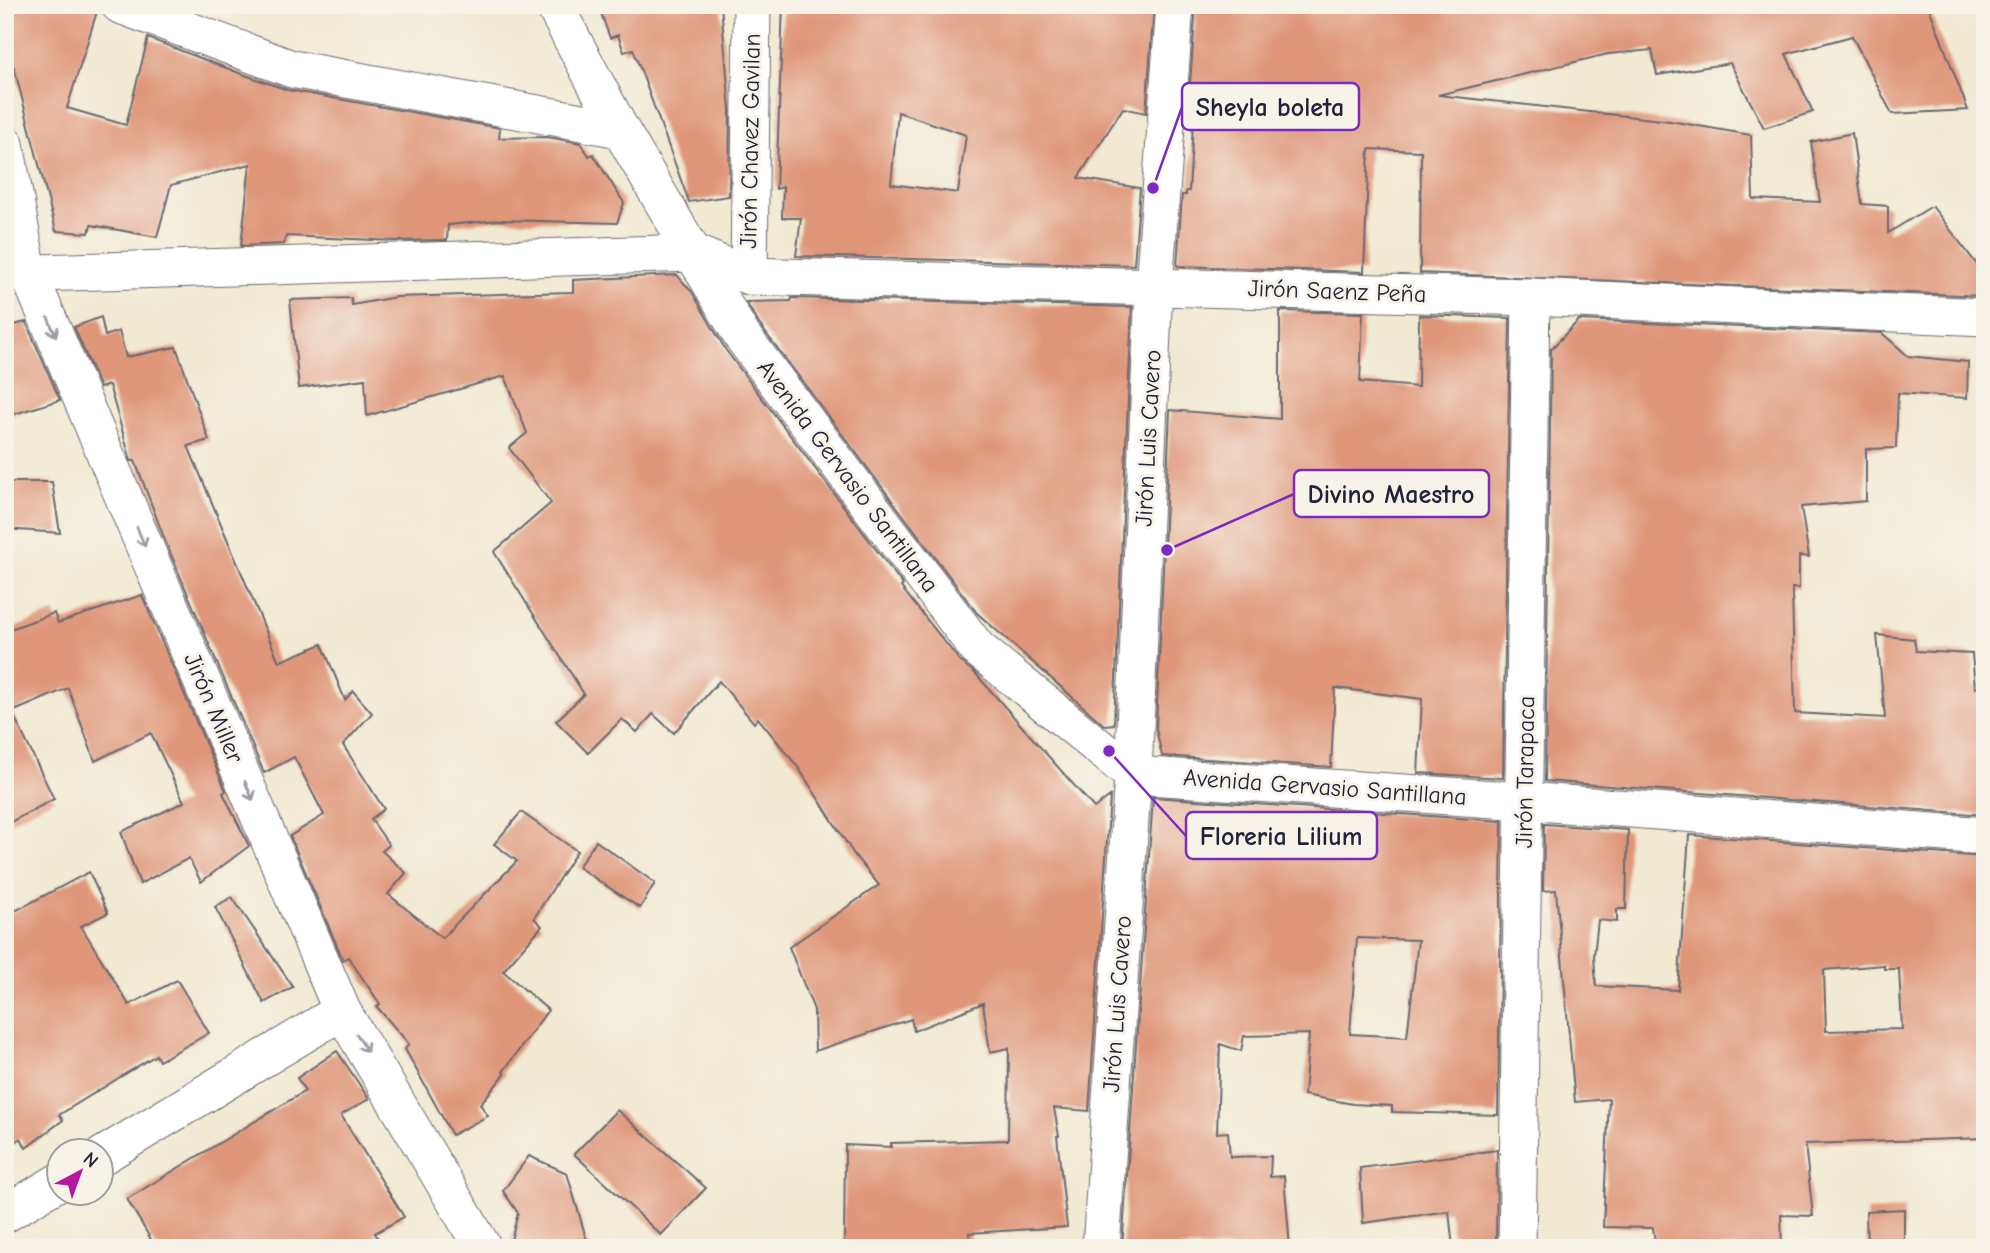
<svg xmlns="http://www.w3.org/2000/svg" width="1990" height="1253" font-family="'Comic Neue',sans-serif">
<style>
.building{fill:#df9679;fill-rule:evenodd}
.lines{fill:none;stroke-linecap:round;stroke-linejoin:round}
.minor-casing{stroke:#6a6870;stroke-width:39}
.minor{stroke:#fff;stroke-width:37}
.oneway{stroke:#9c9ca7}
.labels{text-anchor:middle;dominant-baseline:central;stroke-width:6;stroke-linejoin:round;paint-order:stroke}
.street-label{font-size:24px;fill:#22223b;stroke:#f7f3e8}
.leader{fill:none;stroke:#7b2cbf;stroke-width:2.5}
.callout-dot{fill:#7b2cbf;stroke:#f7f3e8;stroke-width:2.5}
.callout{fill:#f7f3e8;stroke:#7b2cbf;stroke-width:2.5}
.callout-label{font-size:26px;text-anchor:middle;font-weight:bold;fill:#22223b}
</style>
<rect width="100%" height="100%" fill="#f7f3e8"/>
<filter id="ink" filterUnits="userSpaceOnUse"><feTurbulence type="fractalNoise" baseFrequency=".0143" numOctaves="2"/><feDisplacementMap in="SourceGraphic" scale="14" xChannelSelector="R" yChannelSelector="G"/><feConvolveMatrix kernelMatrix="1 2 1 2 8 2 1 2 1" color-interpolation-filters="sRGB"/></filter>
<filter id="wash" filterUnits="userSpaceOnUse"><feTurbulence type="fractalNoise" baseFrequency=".00686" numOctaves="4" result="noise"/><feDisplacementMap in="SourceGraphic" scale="28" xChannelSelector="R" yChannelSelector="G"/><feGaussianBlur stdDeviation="1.57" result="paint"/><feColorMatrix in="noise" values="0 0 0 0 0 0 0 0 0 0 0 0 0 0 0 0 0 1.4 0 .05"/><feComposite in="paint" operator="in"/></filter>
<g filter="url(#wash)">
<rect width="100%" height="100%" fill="#f1e9d1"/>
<g id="blocks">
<g class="building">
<polygon points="5,5 99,5 67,108 126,125 148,38 242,74 288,90 500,128 499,138 547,137 581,143 589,156 593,154 624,203 617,223 499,220 448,225 447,240 396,241 286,236 284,244 241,246 250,164 171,185 157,237 91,225 89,233 56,231 14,67 11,66 5,38"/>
<polygon points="598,5 721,5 730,110 729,196 689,202 633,49 624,52 618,35 610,38"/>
<path d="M 783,5 L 1154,5 L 1146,113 L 1123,108 L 1078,178 L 1140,188 L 1134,265 L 796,256 L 801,218 L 782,218 L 783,187 L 776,189 ZM 898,112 L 966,135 L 958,193 L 891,184 Z"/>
<polygon points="1196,5 1928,5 1968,110 1892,114 1852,36 1786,54 1813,112 1764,128 1730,63 1657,75 1652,50 1608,54 1438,95 1670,121 1751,135 1753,199 1820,202 1811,142 1852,133 1862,204 1888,206 1888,233 1932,206 1985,275 1985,296 1420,273 1421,151 1369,149 1364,272 1177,266 1182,195 1186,195 1186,191 1189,191 1193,123 1187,122"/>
<polygon points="677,275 692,292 725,349 903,585 901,587 960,661 975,673 1094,808 1110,796 1089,1111 1054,1108 1059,1136 1057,1136 1067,1227 969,1233 970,1248 844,1248 845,1145 891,1147 891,1143 1008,1140 1009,1048 990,1052 983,1003 914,1031 911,1019 815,1051 814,1010 789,947 879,885 855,856 798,767 758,718 754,723 719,681 674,733 653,714 637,732 622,719 588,753 556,721 584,694 494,552 551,503 509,448 527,433 505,376 367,416 365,379 299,388 290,300 351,298 352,305 396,297 573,292 573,280"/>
<polygon points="792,298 1132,307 1114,724 1104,725 977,613 759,324 746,302 791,301"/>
<polygon points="1280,311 1363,313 1360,382 1418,387 1419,315 1510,318 1503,778 1418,773 1422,699 1335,688 1331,767 1162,756 1156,729 1170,410 1280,419"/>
<polygon points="101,317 105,336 119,331 126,357 176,347 209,440 188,446 279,662 322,644 345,700 353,691 372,713 343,745 384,809 371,819 389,845 382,851 406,873 388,894 442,938 517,861 494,844 521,812 577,851 534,918 542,926 503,971 548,1010 503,1072 505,1074 480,1104 488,1116 452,1135 405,1049 409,1044 377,1007 380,1004 348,957 343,960 290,836 324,815 294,757 264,773 166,543 135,461 131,461 109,385 100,388 74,327"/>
<polygon points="1579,320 1882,333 1908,356 1968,362 1967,398 1898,393 1896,448 1866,449 1866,501 1801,507 1809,557 1799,556 1799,588 1792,588 1795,713 1885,718 1877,635 1914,639 1916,651 1972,654 1975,688 1985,684 1985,815 1545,781 1551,349"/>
<polygon points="26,322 60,400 5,417 5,327"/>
<polygon points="5,482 52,482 60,533 5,529"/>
<polygon points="142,595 226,791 223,793 249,846 201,882 189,858 140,884 121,832 184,802 151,733 95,761 68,688 12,712 54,799 5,825 5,631 54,613 58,623"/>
<path d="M 1153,797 L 1502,821 L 1498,1115 L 1392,1112 L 1392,1106 L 1353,1104 L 1304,1095 L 1309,1034 L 1244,1036 L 1241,1051 L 1220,1044 L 1217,1133 L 1228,1132 L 1230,1157 L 1271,1156 L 1270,1177 L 1284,1176 L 1290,1248 L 1122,1248 ZM 1357,938 L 1418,940 L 1407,1037 L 1350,1034 Z"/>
<path d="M 1544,824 L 1628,830 L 1626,909 L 1617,909 L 1617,922 L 1598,920 L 1594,956 L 1596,986 L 1678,990 L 1689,835 L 1985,857 L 1985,1138 L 1805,1144 L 1813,1216 L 1781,1215 L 1782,1248 L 1656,1248 L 1653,1228 L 1603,1227 L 1609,1099 L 1575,1102 L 1556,890 L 1543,891 ZM 1884,965 L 1884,969 L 1899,969 L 1902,1029 L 1826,1031 L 1824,970 Z"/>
<polygon points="596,841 655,883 640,908 578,867"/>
<polygon points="89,872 108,913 81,926 129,1005 177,980 209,1033 159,1061 156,1055 59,1115 63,1120 26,1148 21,1138 5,1150 5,916"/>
<polygon points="232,897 293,987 264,1003 215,907"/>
<polygon points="337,1051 369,1099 341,1115 404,1217 375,1233 383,1248 156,1248 127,1199 305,1091 297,1078"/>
<polygon points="617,1110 706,1188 661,1235 574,1154"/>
<polygon points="1497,1150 1496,1248 1453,1248 1449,1211 1363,1223 1360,1168"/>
<polygon points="529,1156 567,1173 589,1248 509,1248 518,1213 503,1191"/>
<polygon points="1904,1209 1904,1248 1867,1248 1866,1211"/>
</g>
</g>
</g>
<g filter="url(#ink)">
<use href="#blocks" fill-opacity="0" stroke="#6a6870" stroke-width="2"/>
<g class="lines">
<g class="minor-casing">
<g id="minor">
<polyline points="120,5 292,69 620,129"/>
<polyline points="554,5 620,129 742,336 977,648 1133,775 1525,801 1985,836"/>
<polyline points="5,144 28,272 342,1011 483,1248"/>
<polyline points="5,274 694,253 749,276 1531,297 1985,317"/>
<polyline points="749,276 752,5"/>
<polyline points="102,1156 342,1011"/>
<polyline points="5,1214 60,1181"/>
<polyline points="1101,1248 1133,775 1154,286 1175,5"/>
<polyline points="1517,1248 1531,297"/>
</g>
</g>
<use href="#minor" class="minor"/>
</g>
<defs><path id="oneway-shaft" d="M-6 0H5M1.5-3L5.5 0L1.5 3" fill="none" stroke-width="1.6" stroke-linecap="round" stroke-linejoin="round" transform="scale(1.75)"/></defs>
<g class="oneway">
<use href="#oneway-shaft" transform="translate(52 327) rotate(67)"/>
<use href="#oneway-shaft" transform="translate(141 537) rotate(67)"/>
<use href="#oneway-shaft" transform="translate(249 791) rotate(67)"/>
<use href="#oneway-shaft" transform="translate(362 1043) rotate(59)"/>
</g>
</g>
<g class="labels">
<g class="street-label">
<text transform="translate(750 141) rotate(-89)">Jirón Chavez Gavilan</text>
<text transform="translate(1337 291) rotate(2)">Jirón Saenz Peña</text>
<text transform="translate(1148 438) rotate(-87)">Jirón Luis Cavero</text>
<text transform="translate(848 476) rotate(53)">Avenida Gervasio Santillana</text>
<text transform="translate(214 708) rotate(67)">Jirón Miller</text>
<text transform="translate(1525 772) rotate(-89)">Jirón Tarapaca</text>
<text transform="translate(1325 787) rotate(4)">Avenida Gervasio Santillana</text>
<text transform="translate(1117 1004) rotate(-86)">Jirón Luis Cavero</text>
</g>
</g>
<path class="leader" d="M1153 188L1182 107M1167 550L1294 494M1109 751L1186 836"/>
<g class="callout-dot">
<circle cx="1153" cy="188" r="7"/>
<circle cx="1167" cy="550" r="7"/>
<circle cx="1109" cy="751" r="7"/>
</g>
<g class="callout">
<rect x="1182" y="83" width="177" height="47" rx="7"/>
<rect x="1294" y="470" width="195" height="47" rx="7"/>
<rect x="1186" y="812" width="191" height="47" rx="7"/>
</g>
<g class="callout-label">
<text x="1270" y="116">Sheyla boleta</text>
<text x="1391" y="503">Divino Maestro</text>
<text x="1281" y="845">Floreria Lilium</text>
</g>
<rect width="1990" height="1253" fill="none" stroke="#f7f3e8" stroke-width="28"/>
<g transform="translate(80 1172) rotate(41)"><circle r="33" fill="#f7f3e8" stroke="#a29fa3" stroke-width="2"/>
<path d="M0-5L12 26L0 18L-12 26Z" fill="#b5179e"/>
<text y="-10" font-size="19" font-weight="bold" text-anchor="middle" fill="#22223b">N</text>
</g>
</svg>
